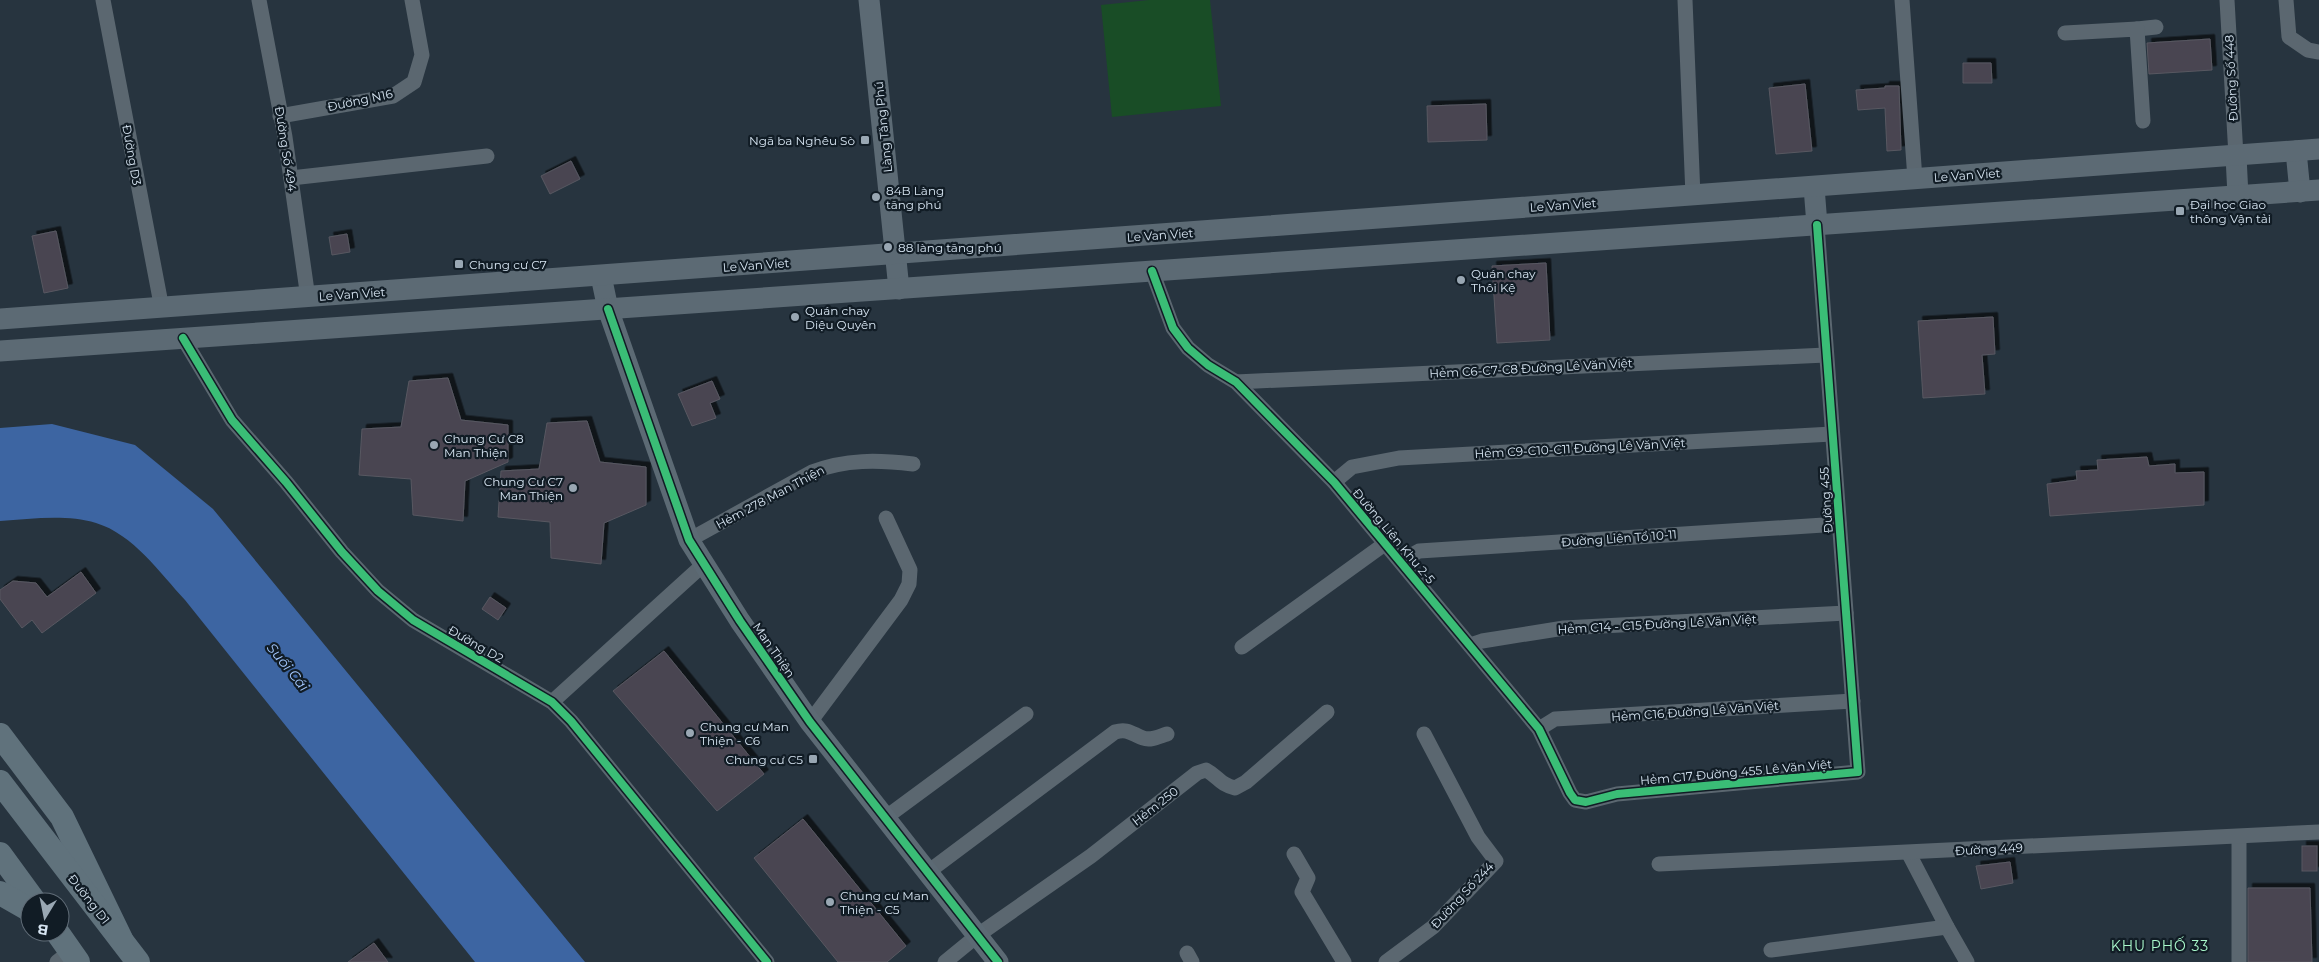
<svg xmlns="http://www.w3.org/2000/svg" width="2319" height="962" font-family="Montserrat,sans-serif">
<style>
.green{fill:#194d26}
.water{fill:#3d65a2}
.building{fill:#494451;stroke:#585861;filter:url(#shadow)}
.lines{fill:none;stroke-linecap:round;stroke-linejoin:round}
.street{stroke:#5b6770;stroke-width:15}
.secondary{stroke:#5c6a74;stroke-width:21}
.primary{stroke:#60727c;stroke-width:24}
.cycleway-casing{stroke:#111c25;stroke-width:11}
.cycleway{stroke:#3abd76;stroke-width:8}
.poi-dot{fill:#99a7b3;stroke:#111c25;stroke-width:2}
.labels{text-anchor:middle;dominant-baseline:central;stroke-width:4.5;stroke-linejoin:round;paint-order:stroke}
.street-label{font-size:12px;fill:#d7e5f2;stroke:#111c25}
.poi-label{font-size:12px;fill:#d7e5f2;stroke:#111c25;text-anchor:start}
.water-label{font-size:14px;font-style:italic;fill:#a3c7fe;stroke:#111c25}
.neighbourhood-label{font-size:14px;letter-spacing:1px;fill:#a9f8cb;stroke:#111c25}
</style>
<defs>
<filter id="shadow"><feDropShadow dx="4.5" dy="-4.5" stdDeviation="0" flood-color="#0009"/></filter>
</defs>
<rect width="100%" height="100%" fill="#27343f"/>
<polygon class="green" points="1149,0 1210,0 1221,106 1112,117 1101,5"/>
<path class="water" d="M 52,424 L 135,445 L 213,509 L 585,962 L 475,962 L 185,600 C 160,573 133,534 96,523 C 66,514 31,519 0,521 L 0,428 Z"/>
<g class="building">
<polygon points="2210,39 2212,70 2149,74 2147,43"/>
<polygon points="1963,63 1991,63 1992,83 1963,83"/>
<polygon points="1805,84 1812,151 1776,154 1769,88"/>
<polygon points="1885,86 1899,86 1901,150 1887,151 1885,108 1858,110 1856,90 1885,88"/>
<polygon points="1486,104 1487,140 1428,142 1427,106"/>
<polygon points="571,161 580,179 550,194 541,176"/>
<polygon points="56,231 68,288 44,293 32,236"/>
<polygon points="347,234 350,252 332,255 329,237"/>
<polygon points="1546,263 1550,340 1497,343 1492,266"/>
<polygon points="1993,317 1995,354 1982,355 1985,394 1923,398 1918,321"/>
<polygon points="448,378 461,420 508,425 508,462 465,481 463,521 413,515 411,479 359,475 362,429 401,427 409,381"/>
<polygon points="712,381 720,399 710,403 716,418 692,426 678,394"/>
<polygon points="587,421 600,462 646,467 646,505 604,523 601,564 551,558 550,522 498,517 501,471 539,469 547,423"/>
<polygon points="2147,457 2149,466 2175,464 2175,473 2204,472 2204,505 2050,516 2047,484 2077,480 2076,471 2098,470 2097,460"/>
<polygon points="81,572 96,593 42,633 32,620 22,628 0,599 0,590 13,581 36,583 47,597"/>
<polygon points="490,597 506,608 498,620 482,609"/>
<polygon points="664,651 764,774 717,811 613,691"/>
<polygon points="803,819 906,946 887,962 838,962 754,858"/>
<rect x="2302" y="846" width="15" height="25"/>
<polygon points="2010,862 2013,883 1981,889 1976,866"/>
<polygon points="2248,888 2310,888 2312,962 2248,962"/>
<polygon points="374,943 388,962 348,962"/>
</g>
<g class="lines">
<g class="street">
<polyline points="103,0 162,309"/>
<polyline points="259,0 285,137 308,298"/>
<polyline points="1685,0 1693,196"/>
<polyline points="1902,0 1915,179"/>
<polyline points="2227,0 2236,156"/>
<polyline points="2286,0 2289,37 2308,50 2319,52"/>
<polyline points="2137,29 2156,27"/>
<polyline points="2065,33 2137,29 2143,121"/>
<polyline points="280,116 393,96 414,82 422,55 412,0"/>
<polyline points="291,178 487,156"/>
<polyline points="1152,271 1173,328 1188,348 1208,365 1236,382 1334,482 1539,729 1570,793 1575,800 1586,802 1617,794 1858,772 1817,225"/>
<polyline points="183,338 232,420 286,482 342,552 378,591 413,620 552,702 571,721 767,962"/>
<polyline points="1236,382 1826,355"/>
<polyline points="1334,482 1352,467 1399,458 1832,434"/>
<path d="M 689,540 L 812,472 C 846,459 878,460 913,464"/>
<polyline points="1401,561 1419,551 1839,524"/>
<polyline points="1470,645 1482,641 1564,628 1846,613"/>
<polyline points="1242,647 1386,543"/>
<polyline points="552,702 704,564"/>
<polyline points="810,722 901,600 909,584 910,570 886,518"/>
<polyline points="1539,729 1555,719 1853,701"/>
<polyline points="885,818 1026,714"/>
<polyline points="2239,837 2239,962"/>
<polyline points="1294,854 1308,878 1302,892 1344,962"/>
<polyline points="1909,854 1947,927 1967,962"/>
<polyline points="1659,864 2319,832"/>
<path d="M 928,872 L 1115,732 C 1128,728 1132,734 1143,738 C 1151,741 1160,736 1167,734"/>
<polyline points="1771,950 1947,927"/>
<polyline points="1187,953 1192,962"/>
<polyline points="57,962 71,951"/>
<path d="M 945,962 L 978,935 L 1091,856 L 1197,773 L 1206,770 C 1219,777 1219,784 1235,788 L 1246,782 L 1327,712"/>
<polyline points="1386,962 1433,927 1496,861 1478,837 1424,734"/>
</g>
<g class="secondary">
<polyline points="869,0 899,289"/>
<polyline points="2296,151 2300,192"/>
<polyline points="2236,156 2238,196"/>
<polyline points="1814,187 1817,225"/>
<polyline points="601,276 608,309 689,540 740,621 810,722 998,962"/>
<polyline points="0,319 2319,149"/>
<polyline points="0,351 2319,190"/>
</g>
<g class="primary">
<polyline points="0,735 62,817 121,939"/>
<polyline points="0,782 138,962"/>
<polyline points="0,854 35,902"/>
<polyline points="0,893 30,910"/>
<polyline points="57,932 78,962"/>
</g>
<g class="cycleway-casing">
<g id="cycleway">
<polyline points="1152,271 1173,328 1188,348 1208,365 1236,382 1334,482 1539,729 1570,793 1575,800 1586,802 1617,794 1858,772 1817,225"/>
<polyline points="608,309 689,540 740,621 810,722 998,962"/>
<polyline points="183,338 232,420 286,482 342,552 378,591 413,620 552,702 571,721 767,962"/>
</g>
</g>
<use href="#cycleway" class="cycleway"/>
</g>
<g class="poi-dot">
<rect x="860" y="135" width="10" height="10" rx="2.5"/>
<circle cx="876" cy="197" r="5"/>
<rect x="2175" y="206" width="10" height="10" rx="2.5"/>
<circle cx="888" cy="247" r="5"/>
<rect x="454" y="259" width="10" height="10" rx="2.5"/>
<circle cx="1461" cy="280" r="5"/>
<circle cx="795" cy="317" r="5"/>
<circle cx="434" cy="445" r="5"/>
<circle cx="573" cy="488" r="5"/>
<circle cx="690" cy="733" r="5"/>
<rect x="808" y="754" width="10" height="10" rx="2.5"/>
<circle cx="830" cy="902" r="5"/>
</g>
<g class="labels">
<g class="street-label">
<text transform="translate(2231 78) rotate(-93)">Đường Số 448</text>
<text transform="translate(360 100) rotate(-12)">Đường N16</text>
<text transform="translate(883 127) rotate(-96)">Làng Tăng Phú</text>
<text transform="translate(286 149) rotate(81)">Đường Số 494</text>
<text transform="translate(132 155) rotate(80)">Đường D3</text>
<text transform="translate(1967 175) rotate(-4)">Le Van Viet</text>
<text transform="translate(1563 205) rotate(-4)">Le Van Viet</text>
<text transform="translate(1160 235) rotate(-4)">Le Van Viet</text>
<text transform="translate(756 265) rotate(-4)">Le Van Viet</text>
<text transform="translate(352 294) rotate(-4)">Le Van Viet</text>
<text transform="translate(1531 368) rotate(-3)">Hẻm C6-C7-C8 Đường Lê Văn Việt</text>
<text transform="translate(1580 448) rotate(-3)">Hẻm C9-C10-C11 Đường Lê Văn Việt</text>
<text transform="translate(770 497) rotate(-28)">Hẻm 278 Man Thiện</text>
<text transform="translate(1826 500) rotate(-94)">Đường 455</text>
<text transform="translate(1394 536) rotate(50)">Đường Liên Khu 2-5</text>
<text transform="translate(1619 538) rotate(-4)">Đường Liên Tổ 10-11</text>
<text transform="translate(1657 624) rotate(-3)">Hẻm C14 - C15 Đường Lê Văn Việt</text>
<text transform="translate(476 644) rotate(30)">Đường D2</text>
<text transform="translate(774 650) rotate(55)">Man Thiện</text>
<text transform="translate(1695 711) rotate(-4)">Hẻm C16 Đường Lê Văn Việt</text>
<text transform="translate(1736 772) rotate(-5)">Hẻm C17 Đường 455 Lê Văn Việt</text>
<text transform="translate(1155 806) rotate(-38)">Hẻm 250</text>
<text transform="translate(1989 849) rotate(-3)">Đường 449</text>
<text transform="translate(1462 895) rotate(-47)">Đường Số 244</text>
<text transform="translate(89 899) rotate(52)">Đường D1</text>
</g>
<g class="poi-label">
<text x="855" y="140" text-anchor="end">Ngã ba Nghêu Sò</text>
<text x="886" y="190">84B Làng<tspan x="886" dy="14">tăng phú</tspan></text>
<text x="2190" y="204">Đại học Giao<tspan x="2190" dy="14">thông Vận tải</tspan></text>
<text x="898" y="247">88 làng tăng phú</text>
<text x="469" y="264">Chung cư C7</text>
<text x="1471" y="273">Quán chay<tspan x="1471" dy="14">Thôi Kệ</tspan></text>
<text x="805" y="310">Quán chay<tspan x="805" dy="14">Diệu Quyên</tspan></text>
<text x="444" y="438">Chung Cư C8<tspan x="444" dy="14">Man Thiện</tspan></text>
<text x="563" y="481" text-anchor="end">Chung Cư C7<tspan x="563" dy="14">Man Thiện</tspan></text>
<text x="700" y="726">Chung cư Man<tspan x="700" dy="14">Thiện - C6</tspan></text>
<text x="803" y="759" text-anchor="end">Chung cư C5</text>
<text x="840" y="895">Chung cư Man<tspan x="840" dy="14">Thiện - C5</tspan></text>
</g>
<g class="water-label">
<text transform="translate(288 667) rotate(51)">Suối Cái</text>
</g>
<g class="neighbourhood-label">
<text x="2160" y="946">KHU PHỐ 33</text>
</g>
</g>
<g transform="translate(45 917) rotate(190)"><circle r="24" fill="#111c25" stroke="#606c77"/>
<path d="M0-4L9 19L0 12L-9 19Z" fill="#99a7b3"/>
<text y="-8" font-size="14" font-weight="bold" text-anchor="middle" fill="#d7e5f2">B</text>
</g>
</svg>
